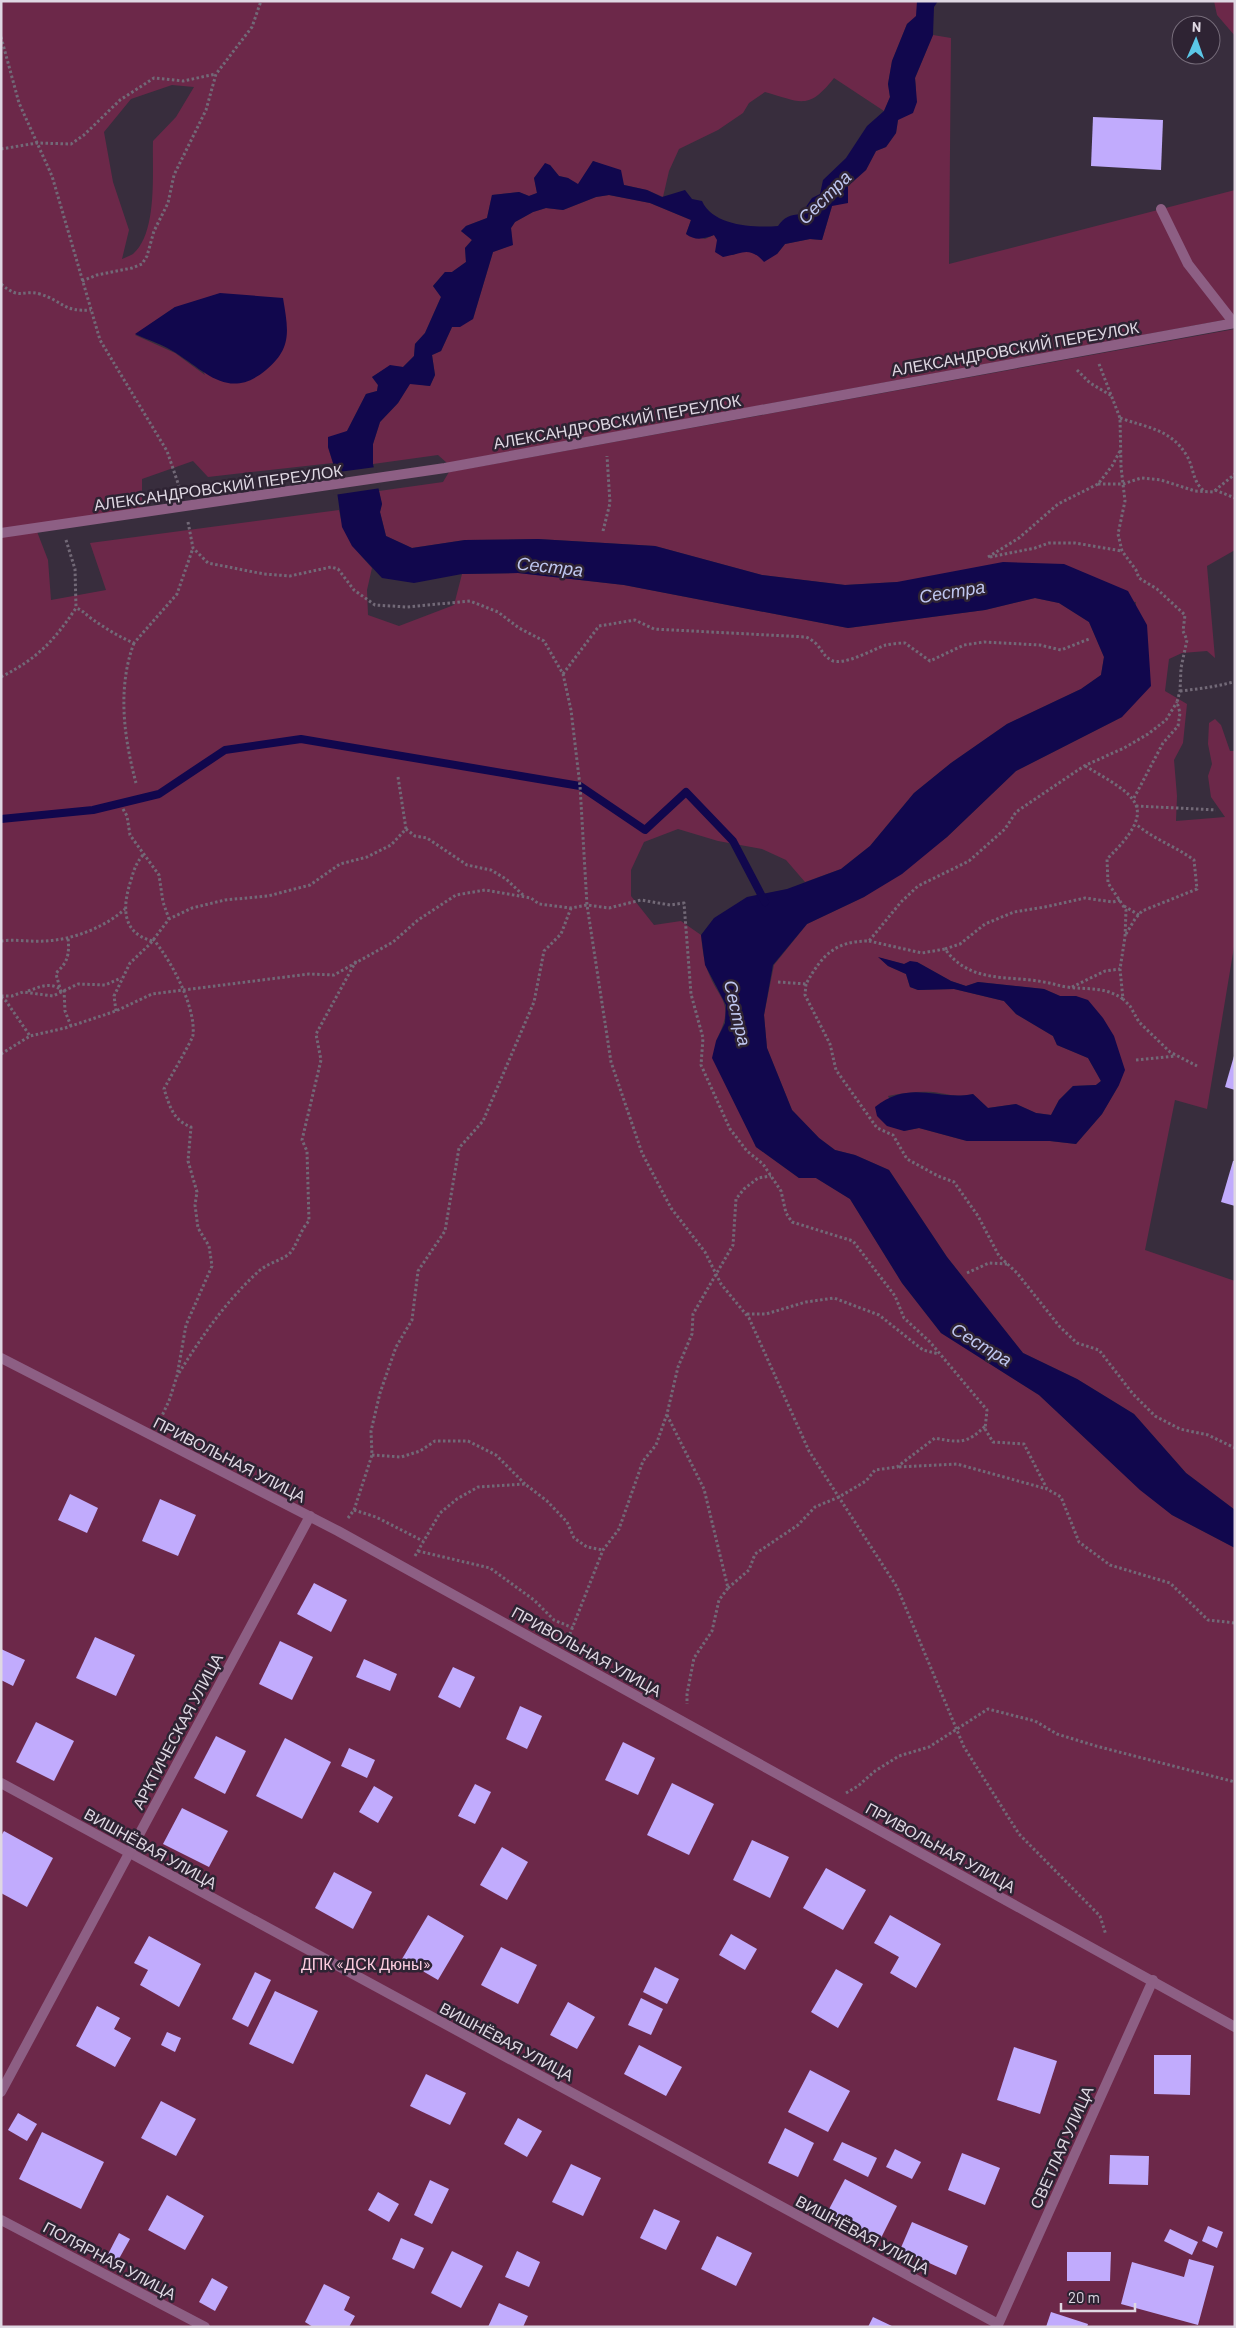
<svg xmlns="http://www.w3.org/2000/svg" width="1236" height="2328" font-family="Barlow,sans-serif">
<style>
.green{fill:#6c2849;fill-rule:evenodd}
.water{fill:#11074d}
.pier{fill:#382d3d}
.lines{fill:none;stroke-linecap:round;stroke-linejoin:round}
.stream{stroke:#11074d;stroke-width:8}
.building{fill:#c1abfd}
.path{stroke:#726977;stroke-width:3;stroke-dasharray:2.5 2.5;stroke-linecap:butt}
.service{stroke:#8d5f84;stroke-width:10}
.minor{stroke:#8d5f84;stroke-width:10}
.labels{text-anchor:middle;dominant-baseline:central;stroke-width:5;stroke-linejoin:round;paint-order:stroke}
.street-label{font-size:16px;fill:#dfd8e3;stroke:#2e2333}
.park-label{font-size:16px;fill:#fcccdf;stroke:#2e2333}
.water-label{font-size:18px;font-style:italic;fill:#bfc7f0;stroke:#2e2333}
</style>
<rect width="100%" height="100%" fill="#382d3d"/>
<g class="green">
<path d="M 1,1 L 917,1 L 917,16 L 907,24 L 892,61 L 888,84 L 890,97 L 884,111 L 834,78 C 808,111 801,102 765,92 L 749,103 L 743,113 L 718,130 L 679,149 L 669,171 L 663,197 L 647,190 L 624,185 L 614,169 L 593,161 L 578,185 L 568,178 L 559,176 L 550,165 L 534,178 L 537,193 L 529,196 L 519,192 L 492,195 L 487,218 L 466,226 L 461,231 L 472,240 L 465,248 L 466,262 L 452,272 L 445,272 L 433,286 L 441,297 L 425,333 L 415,344 L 414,356 L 403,367 L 390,366 L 372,377 L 378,385 L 377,391 L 366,394 L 347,431 L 328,447 L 333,463 L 208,477 L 193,461 L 142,479 L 142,513 L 36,529 L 48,560 L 51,600 L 106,590 L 90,543 L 339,510 C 344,537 354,548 372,568 L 367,590 L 368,615 L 399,626 L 454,605 L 462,574 L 518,573 L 624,585 L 848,628 L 985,610 L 1035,598 L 1059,603 L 1089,622 L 1104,657 L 1101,675 L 1081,689 L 1007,724 L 951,763 L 914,793 L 870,846 L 841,869 L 805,882 L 786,860 L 762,849 L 718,841 L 678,829 L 644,842 L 631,870 L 631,896 L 654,925 L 681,921 L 701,935 C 702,945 703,956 706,966 C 718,1003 737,999 716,1041 L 756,1147 L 799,1178 L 816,1178 L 850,1199 L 902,1283 L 941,1333 L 1039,1395 L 1140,1489 L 1172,1515 L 1235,1548 L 1235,2327 L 1,2327 ZM 172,85 L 194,87 L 176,117 L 153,141 C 152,170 158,233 133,254 C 130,256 126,257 122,259 L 129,230 L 113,182 L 104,132 L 131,99 ZM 175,307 L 205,375 L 175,353 L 135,335 Z"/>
<polygon points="1214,1 1235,1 1235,36 1217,15"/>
<polygon points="933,35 951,38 949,264 1235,190 1235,318 447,463 438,455 373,464 373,444 380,422 398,403 410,383 430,386 435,375 432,355 441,351 452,327 473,319 493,252 512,245 511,228 515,222 533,212 546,208 563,210 596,197 609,195 650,203 691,220 686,234 705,239 714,235 733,255 743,251 777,254 785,244 810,239 822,240 832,206 848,186 866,170 876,151 886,147 896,133 898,120 916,88 915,78"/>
<path d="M 1235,329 L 1235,550 L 1207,566 L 1215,658 L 1207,651 L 1182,653 L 1169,659 L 1165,691 L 1187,704 L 1183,743 L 1174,760 L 1177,796 L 1176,821 L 1225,817 L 1211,797 L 1208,776 L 1212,764 L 1208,744 L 1209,723 L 1215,719 L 1221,725 L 1230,751 L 1235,751 L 1235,941 L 1207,1109 L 1175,1100 L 1145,1250 L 1235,1281 L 1235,1510 L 1186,1473 L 1134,1414 L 1077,1379 L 1023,1353 L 947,1257 L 889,1170 L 855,1155 L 835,1150 L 819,1138 L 792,1110 L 767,1048 L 764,1015 L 774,965 L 807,924 L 864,897 L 947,837 L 1016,771 L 1122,717 L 1136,602 L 897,582 L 845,585 L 762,575 L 655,546 L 538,539 L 465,540 L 412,548 L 386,536 L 380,512 L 382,504 L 379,491 L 443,482 L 449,472 ZM 880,958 L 904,964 L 917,962 L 951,981 L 966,986 L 978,982 L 1044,989 L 1060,996 L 1076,996 L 1119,1085 L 1102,1114 L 1076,1144 L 1050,1141 L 967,1141 L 919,1128 L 904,1131 L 888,1096 C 902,1093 919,1091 933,1092 C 950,1094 955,1098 973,1094 L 988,1108 L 1016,1104 L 1036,1113 L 1051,1115 L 1059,1100 L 1073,1086 L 1096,1085 L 1101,1081 L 1088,1058 L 1057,1045 L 1053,1036 L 1016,1014 L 1004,1001 L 954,989 L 918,990 L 910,987 L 906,974 L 888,966 Z"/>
</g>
<g class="water">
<path d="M 917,1 L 938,1 L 934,7 L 933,35 L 915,78 L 917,102 L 913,113 L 898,120 L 896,133 L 886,147 L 876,151 L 866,170 L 848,186 L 848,203 L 832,206 L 822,240 L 810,239 L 785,244 L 777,254 L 764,262 C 749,245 741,254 723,257 L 715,252 L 717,240 L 714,235 C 704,239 695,241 686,234 L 691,220 L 650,203 L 609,195 L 596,197 L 563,210 L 546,208 L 533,212 L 515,222 L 511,228 L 513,245 L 493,252 L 473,319 L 460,327 L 452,327 L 441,351 L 432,355 L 435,375 L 430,386 L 410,384 L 398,403 L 380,422 L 373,444 L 373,464 L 382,504 L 380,512 L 386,536 L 412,548 L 465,540 L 538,539 L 655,546 L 762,575 L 845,585 L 897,582 L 1003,562 L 1064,564 L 1128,591 L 1147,625 L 1151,686 L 1122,717 L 1016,771 L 947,837 L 902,874 L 864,897 L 807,924 L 773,965 L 764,1015 L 767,1048 L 792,1110 L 819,1138 L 835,1150 L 855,1155 L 889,1170 L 947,1257 L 1023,1353 L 1077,1379 L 1134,1414 L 1186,1473 L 1235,1510 L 1235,1548 L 1172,1515 L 1140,1490 L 1039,1395 L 941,1333 L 902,1283 L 850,1199 L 816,1178 L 799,1178 L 756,1147 L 712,1058 L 716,1041 L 725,1023 L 726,1005 L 705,965 L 701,935 L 714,918 L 747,897 L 787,889 L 841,869 L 870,846 L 914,793 L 951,763 L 1007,724 L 1081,689 L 1101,675 L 1104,657 L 1089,622 L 1059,603 L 1035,598 L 985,610 L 848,628 L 624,585 L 518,573 L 462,574 L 414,583 L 382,578 L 352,546 L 342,527 L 333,463 L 328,447 L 328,437 L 347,431 L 366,394 L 377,391 L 378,385 L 372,377 L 390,365 L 403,367 L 414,356 L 415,344 L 425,333 L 441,297 L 433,286 L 445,272 L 452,272 L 466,262 L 465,248 L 472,240 L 461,231 L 466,226 L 487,218 L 492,195 L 519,192 L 529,196 L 537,193 L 534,178 L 545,163 L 550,165 L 559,176 L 568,178 L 578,184 L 593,161 L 621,170 L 624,185 L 647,190 L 662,197 L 685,190 L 692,199 L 702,201 C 713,226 754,228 778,226 C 784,217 790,215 801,214 L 812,198 L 820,194 L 823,180 L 846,158 L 867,126 L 884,111 L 890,97 L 888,84 L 892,61 L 907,24 L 916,16 Z"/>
<path d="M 220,293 L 283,298 C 288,329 293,348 266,370 C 230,400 208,374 176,353 C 164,345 148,340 135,334 L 175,307 Z"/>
<path d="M 878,957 L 904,964 L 910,961 L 917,962 L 951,981 L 966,986 L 978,982 L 1044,989 L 1060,996 L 1076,996 L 1088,1000 L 1103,1018 L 1114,1036 L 1125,1070 L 1119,1085 L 1102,1114 L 1076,1144 L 1050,1141 L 967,1141 L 919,1128 L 904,1131 L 887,1126 L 877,1116 L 875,1107 C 910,1079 937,1101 973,1094 L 988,1108 L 1016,1104 L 1036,1113 L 1051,1115 L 1059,1100 L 1073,1086 L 1096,1085 L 1101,1081 L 1088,1058 L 1057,1045 L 1053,1036 L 1016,1014 L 1004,1001 L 954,989 L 918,990 L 910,987 L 906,974 L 888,966 Z"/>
</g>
<polygon class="pier" points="376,467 381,488 334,495 331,473"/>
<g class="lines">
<polyline class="stream" points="1,819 93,810 159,794 225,750 301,739 580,786 645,830 686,792 733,841 765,902"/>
</g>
<g class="building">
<polygon points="1093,117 1163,120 1161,170 1091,166"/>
<polygon points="1234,1056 1235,1056 1235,1090 1225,1087"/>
<polygon points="1233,1161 1235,1161 1235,1206 1221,1202"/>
<polygon points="70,1494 98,1508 87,1533 58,1520"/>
<polygon points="160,1499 196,1515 178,1556 142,1541"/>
<polygon points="314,1583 347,1600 331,1632 297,1614"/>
<polygon points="95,1637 135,1655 116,1696 76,1678"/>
<polygon points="280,1641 313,1657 292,1700 259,1684"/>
<polygon points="1,1649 25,1660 13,1686 1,1680"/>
<polygon points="364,1659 397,1674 390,1691 356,1677"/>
<polygon points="453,1667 475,1677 460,1708 438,1697"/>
<polygon points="520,1706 542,1716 527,1749 506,1739"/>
<polygon points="36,1722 74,1741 54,1781 16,1762"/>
<polygon points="216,1736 246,1751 225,1794 194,1778"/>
<polygon points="285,1738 331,1762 302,1819 256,1796"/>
<polygon points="623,1742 655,1758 638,1795 605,1780"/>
<polygon points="349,1748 375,1760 367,1778 341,1766"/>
<polygon points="672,1783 714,1804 689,1855 647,1835"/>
<polygon points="475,1784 491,1792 475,1824 458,1816"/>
<polygon points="374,1786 393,1797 378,1823 359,1812"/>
<polygon points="182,1808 228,1831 209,1867 163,1844"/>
<polygon points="4,1831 53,1858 27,1907 1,1893 1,1836"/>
<polygon points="752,1840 789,1857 770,1898 733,1880"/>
<polygon points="502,1847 528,1862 507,1900 480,1885"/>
<polygon points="826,1868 866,1890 843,1930 803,1908"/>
<polygon points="334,1872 372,1892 353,1929 315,1908"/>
<polygon points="428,1915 464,1936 438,1980 402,1959"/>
<polygon points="890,1915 941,1944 916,1988 890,1973 899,1957 874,1943"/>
<polygon points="731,1934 757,1949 745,1970 719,1955"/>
<polygon points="149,1936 201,1964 179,2007 140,1985 148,1970 134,1963"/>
<polygon points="501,1947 537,1965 518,2004 481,1985"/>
<polygon points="655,1967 679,1979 667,2004 643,1992"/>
<polygon points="836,1969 863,1984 838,2028 811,2012"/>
<polygon points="255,1972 271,1980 248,2027 232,2019"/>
<polygon points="275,1991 318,2011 293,2064 249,2044"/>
<polygon points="641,1998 663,2009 651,2035 628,2025"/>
<polygon points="568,2002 595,2017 577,2049 550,2035"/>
<polygon points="97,2006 120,2018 114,2029 131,2038 115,2067 76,2046"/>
<polygon points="167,2032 181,2038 175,2052 161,2045"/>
<polygon points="639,2045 682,2067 666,2096 624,2074"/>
<polygon points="1014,2047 1057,2061 1040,2114 997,2100"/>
<polygon points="1154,2055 1191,2055 1190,2095 1154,2094"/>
<polygon points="810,2070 850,2091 828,2132 788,2112"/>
<polygon points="426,2074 466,2093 450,2125 410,2106"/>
<polygon points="161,2101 196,2119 176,2156 141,2138"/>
<polygon points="18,2113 37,2124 27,2141 8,2130"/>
<polygon points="518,2118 542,2131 527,2157 504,2144"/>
<polygon points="785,2128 814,2143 798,2177 768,2163"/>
<polygon points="42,2132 104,2162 81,2209 19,2179"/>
<polygon points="842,2142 877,2158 868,2177 833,2160"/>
<polygon points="895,2149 921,2162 912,2179 886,2167"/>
<polygon points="962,2153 1000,2168 985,2205 948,2190"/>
<polygon points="1110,2155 1149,2156 1148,2185 1109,2184"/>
<polygon points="571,2164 601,2178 583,2216 552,2202"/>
<polygon points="845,2179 897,2206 880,2240 827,2213"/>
<polygon points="430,2180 449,2189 432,2224 414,2215"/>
<polygon points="378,2192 399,2204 389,2222 368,2210"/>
<polygon points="167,2195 204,2216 185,2250 148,2230"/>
<polygon points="654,2209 680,2221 666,2250 640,2238"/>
<polygon points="912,2222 968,2246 956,2275 900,2250"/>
<polygon points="1208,2226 1223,2232 1217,2248 1202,2241"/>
<polygon points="1170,2229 1198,2242 1192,2255 1164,2241"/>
<polygon points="119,2233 130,2239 116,2264 106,2258"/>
<polygon points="717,2236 752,2253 736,2286 701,2269"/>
<polygon points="401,2238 424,2248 414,2269 392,2259"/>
<polygon points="452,2251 483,2266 461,2308 431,2293"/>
<polygon points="517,2251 540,2262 529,2287 505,2277"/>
<polygon points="1067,2252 1111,2252 1110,2281 1067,2281"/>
<polygon points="1189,2259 1214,2266 1198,2325 1121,2304 1132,2262 1184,2277"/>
<polygon points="212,2278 228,2287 215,2311 199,2302"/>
<polygon points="324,2284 350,2297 344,2310 355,2316 349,2327 313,2327 305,2322"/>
<polygon points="499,2303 528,2316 523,2327 488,2327"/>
<polygon points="1051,2312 1088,2324 1087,2327 1046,2327"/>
<polygon points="873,2317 894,2327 868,2327"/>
</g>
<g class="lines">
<g class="path">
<polyline points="1,37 19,103 52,176 100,340 167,451 180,489"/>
<polyline points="1,149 37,143 71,144 84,135 120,100 154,78 183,81 216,74"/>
<polyline points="82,281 97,275 132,268 142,264 147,256 154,231 168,203 174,175 206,110 216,74 252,27 261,1"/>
<path d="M 1,284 C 21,301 22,289 40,294 C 63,301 62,312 91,310"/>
<polyline points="1099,364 1120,418 1121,467 1125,501 1118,534 1122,551 1136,570 1139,578 1157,589 1185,615 1183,631 1187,640 1181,668 1180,691 1177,702 1180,713 1178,726 1163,743 1134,798"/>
<polyline points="1077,370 1090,383 1112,396"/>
<path d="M 1120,418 C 1148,428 1171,429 1187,456 C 1194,468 1192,481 1204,491"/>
<polyline points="1098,484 1123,484 1141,478 1161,480 1195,491 1213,492 1235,474"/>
<polyline points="1215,490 1235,498"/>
<polyline points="188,522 193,548 208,563 264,574 290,576 331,567 338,569 354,590 375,605 407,607 470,601 498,612 519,628 544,641 563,674 571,710 580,786 587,905 611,1062 642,1153 671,1208 705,1252 721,1284 749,1318 809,1451 897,1587 964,1747 1019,1834 1100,1916 1106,1935"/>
<polyline points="603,531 610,503 607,456"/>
<polyline points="66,540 75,569 76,608"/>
<polyline points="988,557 1019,538 1058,504 1098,484 1112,466 1121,449"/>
<polyline points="990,557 1035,548 1049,543 1075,543 1122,551"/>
<path d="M 134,643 C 117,688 124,738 136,783"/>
<path d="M 563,674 L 599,626 L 635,620 L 654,629 L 806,637 C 822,644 820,654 831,660 C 842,667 874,649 886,645 C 892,644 899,643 905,643 L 930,661 L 964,645 L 984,642 L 1040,645 L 1061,650 L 1089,639"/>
<path d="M 1,677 C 38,658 53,642 76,608 C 83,610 86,615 92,619 C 105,628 119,637 134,643 L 177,594 L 193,548"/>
<path d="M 1180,691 C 1198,689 1215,687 1233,682"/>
<path d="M 1085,766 C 1138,797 1160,807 1107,859 L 1108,883 L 1126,910 L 1125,937 L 1120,969 L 1123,999 L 1130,1006 L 1139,1022 L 1170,1052 L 1197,1066"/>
<polyline points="398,777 406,829"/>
<polyline points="1136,806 1216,810"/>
<polyline points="123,809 127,816 130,835 159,875 163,902 169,919"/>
<path d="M 143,855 C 136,863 134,870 131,880 C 123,905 120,932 152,941"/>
<polyline points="1124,906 1139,915"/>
<path d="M 1126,934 L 1135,919 L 1142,911 L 1197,889 L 1194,860 C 1175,846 1153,839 1136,824"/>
<path d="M 153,939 C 171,960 196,1007 193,1035 C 193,1039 168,1081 164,1089 C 170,1107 173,1120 191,1127 L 188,1161 L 197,1192 L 195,1205 L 198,1228 L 209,1246 L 212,1266 L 186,1325 L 177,1376 L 169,1401 L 160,1420"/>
<path d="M 1,941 C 15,939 30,942 44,941 C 72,940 104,928 125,909"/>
<path d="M 869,941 L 922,953 L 945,949 C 970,984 1008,975 1044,982 C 1052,983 1059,986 1067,987 C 1088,990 1104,986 1123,999"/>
<polyline points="945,949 960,944 985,924 1014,912 1045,907 1085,898 1113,902 1120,900"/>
<path d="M 778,982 L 806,984 C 822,955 835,941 869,941 L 901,902 L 918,886 L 969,861 L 1005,829 L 1016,812 L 1084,766 L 1124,748 L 1148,734 L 1166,720 L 1177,702"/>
<polyline points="806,984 805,995 830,1044 836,1070 877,1128 893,1135 907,1159 938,1176 954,1182 978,1216 999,1256 1017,1273 1060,1327 1077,1343 1099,1350 1133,1394 1155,1416 1180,1429 1208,1435 1235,1448"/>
<polyline points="1072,987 1105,971 1120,969"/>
<polyline points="64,990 65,1011 71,1026"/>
<path d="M 28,991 C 40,987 49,982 60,989"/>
<path d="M 61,992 L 56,974 C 58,970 62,968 64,964 C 69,957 69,947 68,938"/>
<polyline points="1,996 12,996 23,992 53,996 78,984 105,985 121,978"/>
<polyline points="1,997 6,1001 30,1036"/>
<polyline points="116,1011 114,996 130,963 150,944 169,919 192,908 225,900 268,896 310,885 340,864 367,857 391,845 406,829 415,836 427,838 467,865 491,870 506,879 523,895"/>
<polyline points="1,1054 30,1036 65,1028 116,1011 152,994 309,974 334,975 393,942 418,920 456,895 485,890 531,898 539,904 571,908 587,905 609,908 641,900 670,905 684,903 691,994 703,1038 701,1065 730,1129 747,1151 763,1164 781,1191 786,1213 792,1222 853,1241 895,1296 904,1318 930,1342 987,1410 985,1429 993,1442 1024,1444 1047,1489 1061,1497 1079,1542 1110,1565 1170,1583 1208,1620 1235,1623"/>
<polyline points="1136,1060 1176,1056"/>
<polyline points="967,1273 989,1263 1007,1264"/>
<polyline points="747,1314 766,1314 806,1302 834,1298 879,1315 923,1350 939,1354"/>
<path d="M 179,1373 C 202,1336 226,1301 259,1271 C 268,1263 280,1261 289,1254 C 296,1248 300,1230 309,1221 L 307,1151 L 302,1140 L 321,1060 L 316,1034 L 356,961"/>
<polyline points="667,1415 704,1489 728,1588 719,1600 712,1631 694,1658 687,1694 687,1704"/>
<polyline points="372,1455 401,1457 420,1451 435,1441 468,1441 496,1455 525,1484"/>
<polyline points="899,1467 957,1464 1047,1489"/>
<polyline points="354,1510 376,1517 423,1541"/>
<polyline points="348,1518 354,1510 372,1455 371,1431 380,1393 396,1347 412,1320 418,1271 445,1231 459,1148 483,1121 534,1002 544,951 561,934 571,908"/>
<polyline points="418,1551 490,1568 534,1600 554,1620 573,1628"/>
<polyline points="415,1556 440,1513 457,1499 478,1487 525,1484 547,1501 567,1522 574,1538 587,1547 603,1550"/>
<path d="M 728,1588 L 749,1570 L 755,1554 L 798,1525 L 815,1507 L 839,1497 L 866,1481 L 875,1470 L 897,1467 L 935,1438 C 959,1443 968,1444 986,1425"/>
<polyline points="568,1639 603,1550 619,1529 643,1461 656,1445 667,1414 678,1367 692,1334 693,1314 733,1245 736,1199 744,1189 758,1178 771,1176"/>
<polyline points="846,1793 858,1786 875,1771 899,1756 929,1747 988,1709 1035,1721 1057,1734 1096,1746 1235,1782"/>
</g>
<polyline class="service" points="1161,209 1188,264 1234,323"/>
<g class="minor">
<polyline points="1,533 445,468 1235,323"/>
<polyline points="1,1358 338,1531 1235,2027"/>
<polyline points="1,1783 998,2324"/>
<polyline points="1,2092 310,1516"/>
<polyline points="1,2220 205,2327"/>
<polyline points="997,2327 1153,1980"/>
</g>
</g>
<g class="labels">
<g class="street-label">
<text transform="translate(1015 348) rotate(-10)">АЛЕКСАНДРОВСКИЙ ПЕРЕУЛОК</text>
<text transform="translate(617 421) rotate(-10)">АЛЕКСАНДРОВСКИЙ ПЕРЕУЛОК</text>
<text transform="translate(218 487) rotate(-8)">АЛЕКСАНДРОВСКИЙ ПЕРЕУЛОК</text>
<text transform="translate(230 1459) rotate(27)">ПРИВОЛЬНАЯ УЛИЦА</text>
<text transform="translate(587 1651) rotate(29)">ПРИВОЛЬНАЯ УЛИЦА</text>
<text transform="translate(177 1731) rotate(-62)">АРКТИЧЕСКАЯ УЛИЦА</text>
<text transform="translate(941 1847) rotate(29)">ПРИВОЛЬНАЯ УЛИЦА</text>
<text transform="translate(151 1848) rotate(29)">ВИШНЁВАЯ УЛИЦА</text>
<text transform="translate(507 2041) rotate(28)">ВИШНЁВАЯ УЛИЦА</text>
<text transform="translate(1061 2147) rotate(-66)">СВЕТЛАЯ УЛИЦА</text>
<text transform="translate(863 2234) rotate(28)">ВИШНЁВАЯ УЛИЦА</text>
<text transform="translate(110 2260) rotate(28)">ПОЛЯРНАЯ УЛИЦА</text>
</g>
<g class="park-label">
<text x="366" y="1963">ДПК «ДСК Дюны»</text>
</g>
<g class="water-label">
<text transform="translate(824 197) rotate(-45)">Сестра</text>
<text transform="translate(550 566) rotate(6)">Сестра</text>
<text transform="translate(952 591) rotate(-9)">Сестра</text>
<text transform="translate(738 1013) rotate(77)">Сестра</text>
<text transform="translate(982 1344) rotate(31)">Сестра</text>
</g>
</g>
<rect width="1236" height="2328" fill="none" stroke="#dfd8e3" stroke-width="5"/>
<g transform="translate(1196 40) rotate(2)"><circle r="24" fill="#2e2333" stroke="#756b79"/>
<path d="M0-4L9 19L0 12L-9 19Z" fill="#5bc7e7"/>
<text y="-8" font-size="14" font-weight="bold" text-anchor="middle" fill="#dfd8e3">N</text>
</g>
<path d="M1061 2303v8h74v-8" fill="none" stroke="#dfd8e3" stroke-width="2.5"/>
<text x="1068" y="2303" font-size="15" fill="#dfd8e3" stroke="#2e2333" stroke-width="4" paint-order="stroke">20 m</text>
</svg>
